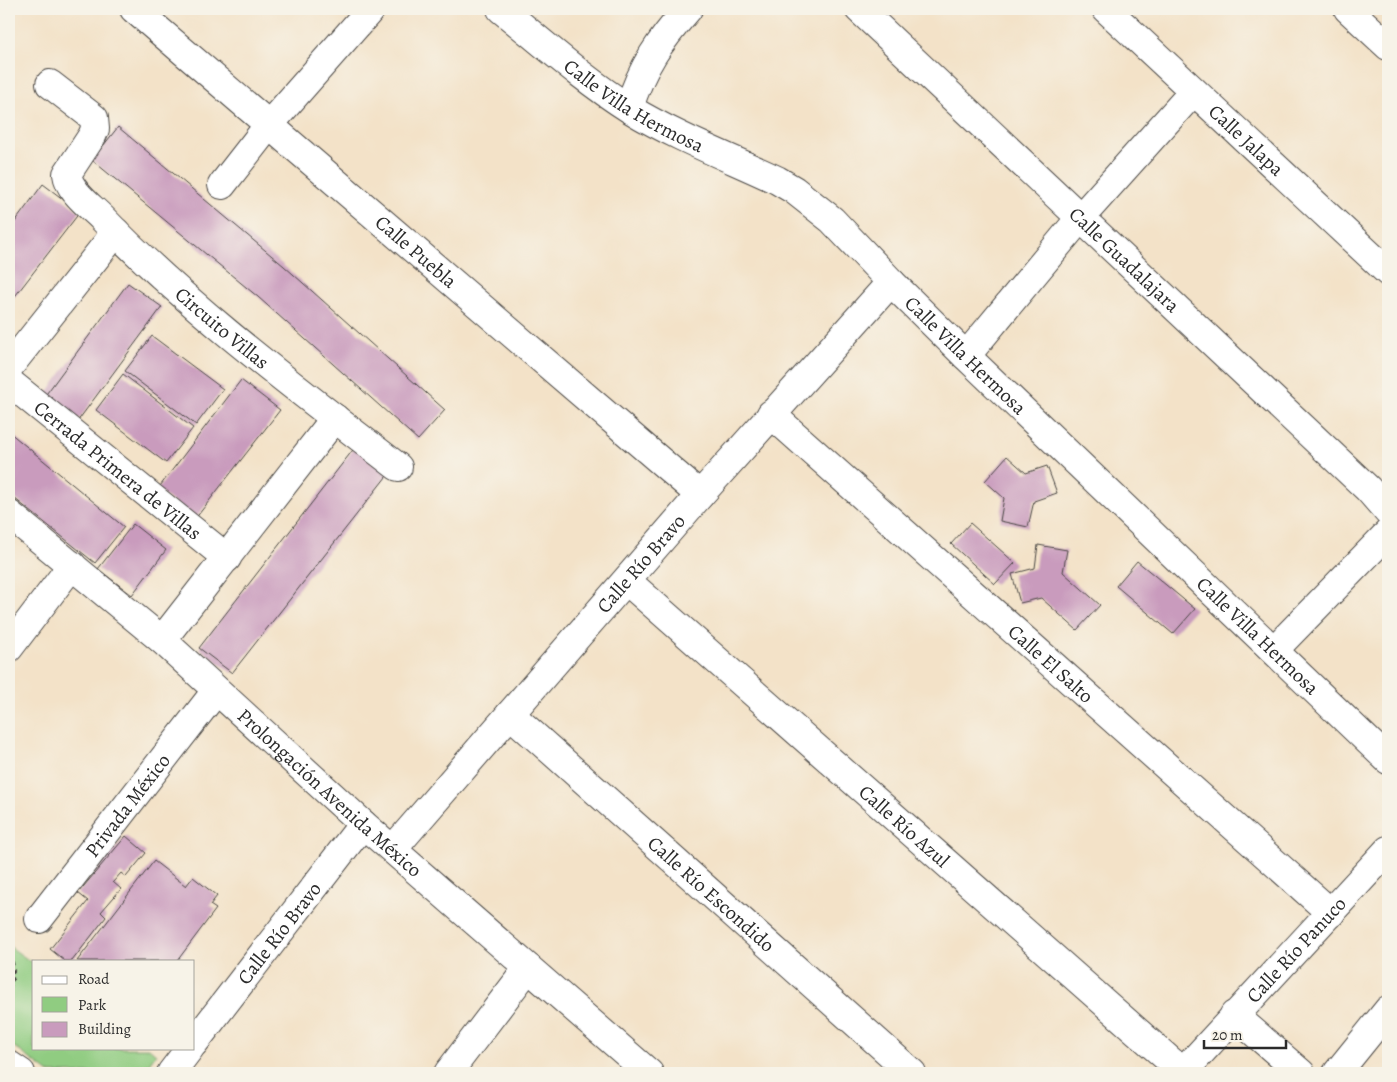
<svg xmlns="http://www.w3.org/2000/svg" width="1397" height="1082" font-family="Alegreya,serif">
<style>
.green{fill:#90cc81;stroke:#5e7c56}
.building{fill:#c99bbd}
.lines{fill:none;stroke-linecap:round;stroke-linejoin:round}
.minor-casing{stroke:#494643;stroke-width:30}
.path{stroke:#494643;stroke-width:3;stroke-dasharray:4 4;stroke-linecap:butt}
.minor{stroke:#fff;stroke-width:28}
.labels{text-anchor:middle;dominant-baseline:central;stroke-width:4;stroke-linejoin:round;paint-order:stroke}
.street-label{font-size:20px;fill:#2b2b2b;stroke:#f7f3e8}
</style>
<rect width="100%" height="100%" fill="#f7f3e8"/>
<filter id="ink" filterUnits="userSpaceOnUse"><feTurbulence type="fractalNoise" baseFrequency=".02" numOctaves="2"/><feDisplacementMap in="SourceGraphic" scale="10" xChannelSelector="R" yChannelSelector="G"/><feConvolveMatrix kernelMatrix="1 2 1 2 8 2 1 2 1" color-interpolation-filters="sRGB"/></filter>
<filter id="wash" filterUnits="userSpaceOnUse"><feTurbulence type="fractalNoise" baseFrequency=".0096" numOctaves="4" result="noise"/><feDisplacementMap in="SourceGraphic" scale="20" xChannelSelector="R" yChannelSelector="G"/><feGaussianBlur stdDeviation="1.12" result="paint"/><feColorMatrix in="noise" values="0 0 0 0 0 0 0 0 0 0 0 0 0 0 0 0 0 1.4 0 .05"/><feComposite in="paint" operator="in"/></filter>
<g filter="url(#wash)">
<rect width="100%" height="100%" fill="#f3e2c8"/>
<polygon class="green" points="9,946 34,964 34,1048 149,1048 156,1054 142,1073 49,1073 9,1043"/>
<g id="blocks">
<g class="building">
<polygon points="118,127 284,266 445,410 418,440 258,297 92,160"/>
<polygon points="43,184 80,212 9,304 9,230"/>
<polygon points="128,283 162,307 77,422 44,397"/>
<polygon points="152,336 223,389 196,425 125,371"/>
<polygon points="123,374 193,428 166,463 96,410"/>
<polygon points="241,380 280,410 195,519 157,490"/>
<polygon points="9,432 124,527 95,563 9,494"/>
<polygon points="356,446 390,472 232,673 199,648"/>
<polygon points="1007,456 1026,473 1047,466 1057,493 1034,501 1028,527 1000,521 1004,498 985,481"/>
<polygon points="970,523 1015,563 995,584 951,544"/>
<polygon points="133,524 166,550 132,595 98,569"/>
<polygon points="1038,545 1067,550 1063,572 1100,605 1077,630 1041,598 1020,603 1012,574 1035,568"/>
<polygon points="1137,561 1195,609 1173,634 1116,586"/>
<polygon points="126,836 146,853 126,877 121,873 113,882 121,889 101,912 106,917 72,961 65,961 50,949 88,901 78,893"/>
<polygon points="154,861 186,886 193,877 217,896 210,905 216,909 177,961 77,961"/>
</g>
</g>
</g>
<g filter="url(#ink)">
<use href="#blocks" fill-opacity="0" stroke="#494643" stroke-width="1"/>
<g class="lines">
<g class="minor-casing">
<g id="minor">
<path id="s1" d="M 134,9 L 700,495"/>
<path id="s2" d="M 501,9 C 543,43 584,80 630,109 C 676,137 728,157 777,180 L 794,190 L 832,220 L 891,282 L 966,356 L 1388,760"/>
<path id="s3" d="M 859,9 L 1368,489 L 1388,512"/>
<path id="s4" d="M 1106,9 L 1388,272"/>
<polyline points="1348,9 1388,46"/>
<path id="s5" d="M 50,84 L 94,118 L 95,129 L 92,136 L 67,174 C 69,191 90,206 102,218 C 192,311 296,388 398,467"/>
<path d="M 629,108 C 642,66 660,41 688,9"/>
<polyline points="222,185 268,126 371,9"/>
<polyline points="966,356 1081,217 1193,92"/>
<polyline points="9,367 116,232"/>
<path id="s6" d="M 9,382 L 227,558"/>
<path id="s7" d="M 771,414 L 1331,913"/>
<path id="s8" d="M 9,514 L 162,640 L 363,824 L 649,1073"/>
<path id="s9" d="M 627,581 L 1183,1072"/>
<polyline points="162,640 335,418"/>
<polyline points="9,648 72,565"/>
<polyline points="1275,649 1388,533"/>
<path id="s10" d="M 510,714 L 912,1073"/>
<path id="s11" d="M 393,849 L 700,495 L 891,282"/>
<path id="s12" d="M 39,919 L 216,691"/>
<polyline points="1234,1015 1301,1073"/>
<path id="s13" d="M 194,1043 L 363,824"/>
<polyline points="9,1065 21,1073"/>
<polyline points="171,1073 190,1048"/>
<polyline points="448,1073 528,968"/>
<path id="s14" d="M 1182,1073 L 1388,850"/>
<polyline points="1337,1073 1388,1010"/>
</g>
</g>
<path class="path" d="M 9,954 C 16,966 14,978 9,990"/>
<use href="#minor" class="minor"/>
</g>
</g>
<g class="labels">
<g class="street-label">
<text stroke="none"><textPath href="#s2" startOffset="165">Calle Villa Hermosa</textPath></text>
<text stroke="none"><textPath href="#s4" startOffset="192">Calle Jalapa</textPath></text>
<text stroke="none"><textPath href="#s1" startOffset="372">Calle Puebla</textPath></text>
<text stroke="none"><textPath href="#s3" startOffset="365">Calle Guadalajara</textPath></text>
<text stroke="none"><textPath href="#s5" startOffset="340">Circuito Villas</textPath></text>
<text stroke="none"><textPath href="#s2" startOffset="585">Calle Villa Hermosa</textPath></text>
<text stroke="none"><textPath href="#s6" startOffset="140">Cerrada Primera de Villas</textPath></text>
<text stroke="none"><textPath href="#s11" startOffset="378">Calle Río Bravo</textPath></text>
<text stroke="none"><textPath href="#s2" startOffset="990">Calle Villa Hermosa</textPath></text>
<text stroke="none"><textPath href="#s7" startOffset="375">Calle El Salto</textPath></text>
<text stroke="none"><textPath href="#s8" startOffset="425">Prolongación Avenida México</textPath></text>
<text stroke="none"><textPath href="#s12" startOffset="144">Privada México</textPath></text>
<text stroke="none"><textPath href="#s9" startOffset="370">Calle Río Azul</textPath></text>
<text stroke="none"><textPath href="#s10" startOffset="270">Calle Río Escondido</textPath></text>
<text stroke="none"><textPath href="#s13" startOffset="139">Calle Río Bravo</textPath></text>
<text stroke="none"><textPath href="#s14" startOffset="168">Calle Río Panuco</textPath></text>
</g>
</g>
<rect width="1397" height="1082" fill="none" stroke="#f7f3e8" stroke-width="30"/>
<rect x="32" y="960" width="162" height="90" fill="#f7f3e8" stroke="#a5a39c"/>
<rect x="42" y="976" width="25" height="8" fill="#ffffff" stroke="#a5a39c"/>
<text x="78" y="984" font-size="15" fill="#2b2b2b">Road</text>
<rect x="42" y="997" width="25" height="15" fill="#90cc81" stroke="#a5a39c"/>
<text x="78" y="1010" font-size="15" fill="#2b2b2b">Park</text>
<rect x="42" y="1022" width="25" height="15" fill="#c99bbd" stroke="#a5a39c"/>
<text x="78" y="1034" font-size="15" fill="#2b2b2b">Building</text>
<path d="M1204 1040v8h82v-8" fill="none" stroke="#2b2b2b" stroke-width="2.5"/>
<text x="1212" y="1040" font-size="15" fill="#2b2b2b" stroke="#f7f3e8" stroke-width="4" paint-order="stroke">20 m</text>
</svg>
